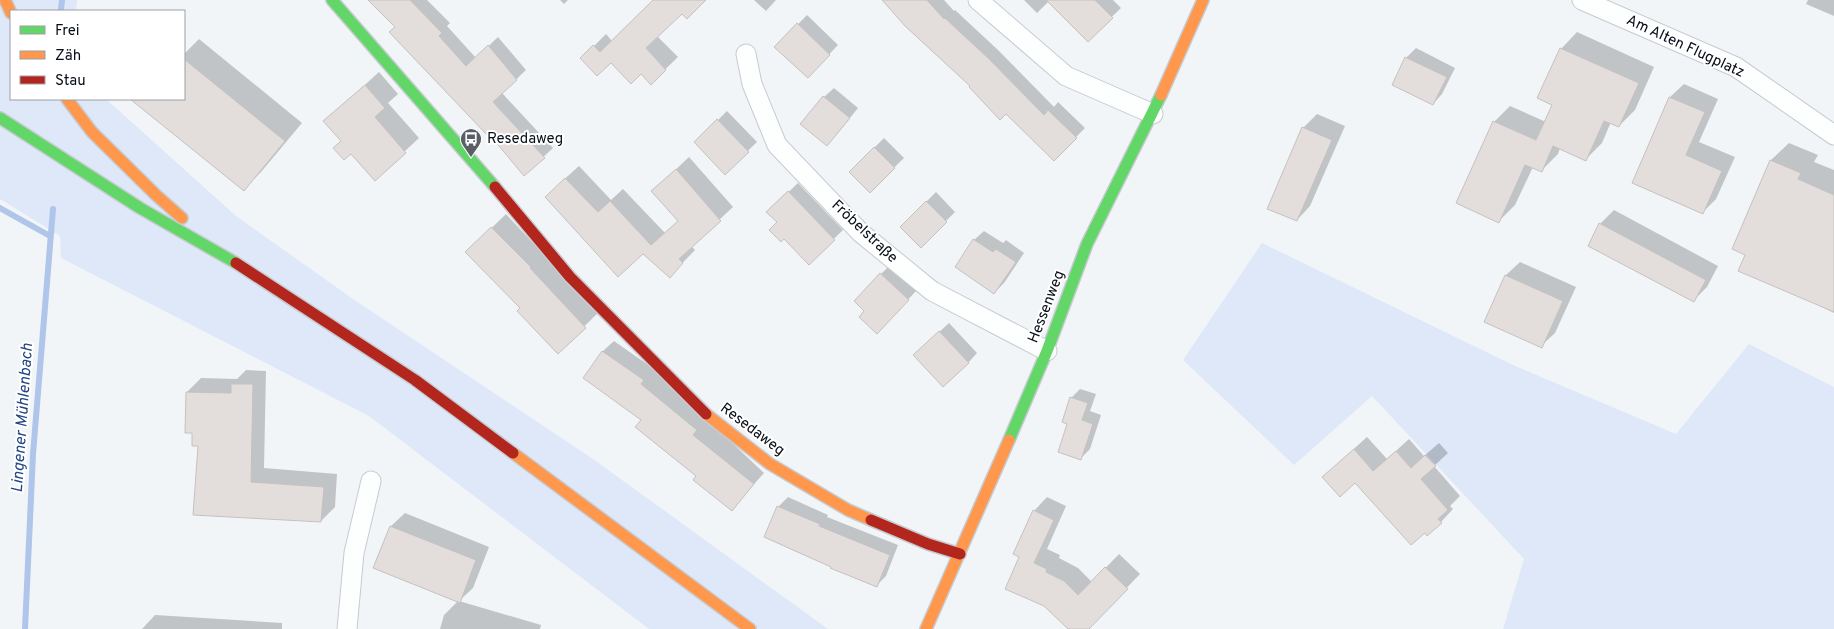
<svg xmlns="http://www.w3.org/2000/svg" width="1834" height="629" font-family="Overpass,sans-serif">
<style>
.green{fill:#dee8f8}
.shadow{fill:#0003}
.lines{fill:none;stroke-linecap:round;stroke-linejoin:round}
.stream{stroke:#afc5e9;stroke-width:6}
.building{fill:#e3dddc;stroke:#c6c1c0}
.street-casing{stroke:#c6cbd1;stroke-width:21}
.fast-casing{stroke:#c6cbd1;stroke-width:14}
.slow-casing{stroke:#c6cbd1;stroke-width:14}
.jam-casing{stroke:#c6cbd1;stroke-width:14}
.street{stroke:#fdfefe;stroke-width:19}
.fast{stroke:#63d668;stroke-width:11}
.slow{stroke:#ff974d;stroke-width:11}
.jam{stroke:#b3261e;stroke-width:11}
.labels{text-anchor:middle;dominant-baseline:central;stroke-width:4;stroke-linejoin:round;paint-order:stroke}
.street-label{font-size:15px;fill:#080e18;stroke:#fff}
.poi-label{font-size:15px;fill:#080e18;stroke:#fff;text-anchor:start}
.water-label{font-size:16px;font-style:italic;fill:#204582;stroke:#fff}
</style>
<rect width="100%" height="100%" fill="#f2f5f8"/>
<g class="green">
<polygon points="0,0 77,0 76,11 11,11 11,99 106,99 236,216 353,299 593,459 828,629 649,629 369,416 61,258 60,236 0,199"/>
<polygon points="1262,243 1513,365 1676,434 1749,344 1834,387 1834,629 1503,629 1524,559 1372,396 1294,465 1183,360"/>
</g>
<g class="shadow">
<polygon points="370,0 427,0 450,23 447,26 476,58 498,37 526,70 502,93 553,148 525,174 396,27"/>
<polygon points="560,0 568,0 564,4"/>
<polygon points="654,0 704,0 682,12 657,36 678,57 651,83 641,73 611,62 582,58 606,34 612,41"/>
<polygon points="754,0 776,0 766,11"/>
<polygon points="883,0 944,0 954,11 955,10 998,50 1054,107 1058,102 1085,128 1054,159 1006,112 972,86"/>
<polygon points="1024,0 1113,0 1121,8 1088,40 1049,1 1037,13"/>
<polygon points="1808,0 1834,0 1834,16 1806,4"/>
<polygon points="807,15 838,45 817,67 776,47"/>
<polygon points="1577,32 1654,67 1635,110 1619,126 1611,122 1602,143 1586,159 1560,148 1558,154 1541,171 1533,167 1515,205 1499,221 1494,122 1510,106 1546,122 1554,104 1561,49"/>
<polygon points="199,39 302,123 261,172 244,189 132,99 184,99 184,54"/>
<polygon points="1416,48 1455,68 1442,94 1433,104 1393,84 1406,58"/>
<polygon points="379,72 398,94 388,103 419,138 375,179 325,121"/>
<polygon points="1684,84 1718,99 1699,142 1735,157 1716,199 1702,213 1634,183 1670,97"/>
<polygon points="834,88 858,108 836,135 824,97"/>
<polygon points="727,111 757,142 725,173 696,142"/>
<polygon points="1317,114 1345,126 1310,206 1297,220 1303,128"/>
<polygon points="884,138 904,158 870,191 850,172"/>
<polygon points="1789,143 1818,155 1814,162 1834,170 1834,313 1820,306 1821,305 1747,254 1733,249 1771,160"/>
<polygon points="689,157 733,207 691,246 695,250 670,276 559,184 579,166 611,200 623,189 665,233 679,221 653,191"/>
<polygon points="798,183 843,230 809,263 784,238 778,222 768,212"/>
<polygon points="936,192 955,212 921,246 901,227"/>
<polygon points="1614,210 1718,266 1707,287 1693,301 1600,224"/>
<polygon points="506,214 598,313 558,352 522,308 467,252"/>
<polygon points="984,231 1003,243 1006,240 1024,253 1004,283 994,293 956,267 974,240"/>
<polygon points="1520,262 1576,287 1555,333 1541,346 1485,321 1506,275"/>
<polygon points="890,265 917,290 886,323 866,311 881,274"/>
<polygon points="949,323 977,353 968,363 924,346"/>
<polygon points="614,341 654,369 764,473 732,509 643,420 584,378 603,351"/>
<polygon points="246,370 266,371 264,468 337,474 335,507 321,521 194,514 199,445 194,432 187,392 201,378 237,379"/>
<polygon points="1080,389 1096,394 1090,411 1101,415 1090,449 1081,458 1068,423 1071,398"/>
<polygon points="1367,437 1387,459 1409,439 1424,456 1439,443 1448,453 1434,466 1460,496 1450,506 1453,509 1441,522 1355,482 1337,464"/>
<polygon points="788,497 828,515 827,517 898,545 886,576 877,585 765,536 779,506"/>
<polygon points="1047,497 1066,506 1047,549 1060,555 1059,558 1078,568 1092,582 1119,554 1140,574 1087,629 1069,629 1021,556 1034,511"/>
<polygon points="405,513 489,547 473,588 459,601 541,625 540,629 440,629 444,615 458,601 375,567 391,526"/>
<polygon points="155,615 282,623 282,629 142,629"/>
</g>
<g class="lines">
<g class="stream">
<polyline points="61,9 62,0"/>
<polyline points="0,208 50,236"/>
<polyline points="25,629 33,454 53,209"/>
</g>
</g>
<g class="building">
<polygon points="368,0 410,0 442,33 439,36 466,66 488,45 517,80 493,102 545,158 524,176 489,134 488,136 389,32 395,27"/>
<polygon points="653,0 706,0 687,19 682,14 646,48 666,70 651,85 641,74 631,84 611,63 597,76 580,58 593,45 600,52"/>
<polygon points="882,0 927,0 944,19 945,18 989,59 1044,115 1048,110 1077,138 1054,161 1006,114 1000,120 969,87 970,86 905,26"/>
<polygon points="1046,0 1095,0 1113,18 1088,42"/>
<polygon points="797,23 830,55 808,78 774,47"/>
<polygon points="1560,48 1639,83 1619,127 1604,121 1586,161 1553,146 1542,172 1525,165 1499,223 1456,203 1493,121 1536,140 1552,105 1537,98"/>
<polygon points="1405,57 1447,77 1433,105 1392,85"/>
<polygon points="184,59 285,141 244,191 130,99 184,99"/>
<polygon points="365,85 385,108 375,117 406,153 375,181 351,154 344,160 333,148 341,141 323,121"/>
<polygon points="823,96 850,118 827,146 800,124"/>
<polygon points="1669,97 1705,112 1686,155 1722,171 1703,214 1632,183"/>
<polygon points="717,119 749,152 725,175 694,142"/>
<polygon points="1302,127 1332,140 1297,221 1267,209"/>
<polygon points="874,147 895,168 870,193 849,172"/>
<polygon points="1770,160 1801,173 1798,179 1834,195 1834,312 1738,271 1745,255 1732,249"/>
<polygon points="676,169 721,221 679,259 683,263 670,278 643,254 618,277 545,197 565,178 598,212 610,201 651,245 678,221 651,191"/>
<polygon points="788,191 835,240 809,265 784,239 781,242 769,230 777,222 766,212"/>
<polygon points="926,201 947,222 921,248 900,227"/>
<polygon points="1599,223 1706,280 1694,302 1588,246"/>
<polygon points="491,227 531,267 530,268 586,328 558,354 517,311 520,308 465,252"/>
<polygon points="973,239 993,252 996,249 1016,262 994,294 955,267"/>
<polygon points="880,273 909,300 877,334 859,317 864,311 854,301"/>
<polygon points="1505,275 1563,301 1542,348 1484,322"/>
<polygon points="939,331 969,363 943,387 913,355"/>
<polygon points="602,351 644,380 641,384 697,430 693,435 754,484 732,511 693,480 696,476 635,427 641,420 583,378"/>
<polygon points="231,384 253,384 251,482 324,487 321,522 193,515 198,446 192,446 192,433 185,433 186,392 231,393"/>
<polygon points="1070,397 1088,403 1082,420 1093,424 1081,460 1058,452 1067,424 1062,422"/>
<polygon points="1354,449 1373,471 1396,451 1411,468 1425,455 1436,466 1421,479 1448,510 1438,519 1442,523 1427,536 1425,533 1411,545 1355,483 1340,497 1322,477"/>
<polygon points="777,506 820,524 819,526 890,555 877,587 830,568 831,567 764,537"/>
<polygon points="1033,510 1054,520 1034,563 1047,569 1046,572 1064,581 1078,595 1105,567 1128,589 1089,629 1068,629 1044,606 1005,589 1019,557 1013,554"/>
<polygon points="390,526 476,560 460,603 373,568"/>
</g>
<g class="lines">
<g class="street-casing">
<g id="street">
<polyline points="978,0 1066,76 1153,114"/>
<polyline points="1582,0 1736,67 1834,135"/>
<polyline points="746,54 752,84 777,145 861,233 932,291 1047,351"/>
<polyline points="347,629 354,553 371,481"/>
</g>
</g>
<g class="fast-casing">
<g id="fast">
<polyline points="332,0 495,187"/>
<polyline points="0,118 140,208 236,263"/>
<polyline points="1009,440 1047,351 1087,244 1161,95"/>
</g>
</g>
<g class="slow-casing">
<g id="slow">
<polyline points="5,0 11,13"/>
<polyline points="1161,95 1203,0"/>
<polyline points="67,99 92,132 156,195 182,218"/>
<polyline points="706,414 770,464 848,510 871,520"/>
<polyline points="513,453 750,629"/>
<polyline points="926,629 1009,440"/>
</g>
</g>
<g class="jam-casing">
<g id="jam">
<polyline points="495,187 570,277 706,414"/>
<polyline points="236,263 415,380 513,453"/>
<polyline points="871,520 928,544 960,554"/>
</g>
</g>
<use href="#street" class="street"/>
<use href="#fast" class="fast"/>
<use href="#slow" class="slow"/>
<use href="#jam" class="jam"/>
</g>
<defs>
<g id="bus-pin" transform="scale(1.125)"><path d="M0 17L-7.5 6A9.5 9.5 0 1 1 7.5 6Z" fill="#5a5f66" stroke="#fff"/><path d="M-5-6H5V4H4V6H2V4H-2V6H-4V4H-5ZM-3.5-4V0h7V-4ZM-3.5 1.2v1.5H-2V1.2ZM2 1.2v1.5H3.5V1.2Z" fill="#fff"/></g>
</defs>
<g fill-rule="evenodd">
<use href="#bus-pin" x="471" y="139"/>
</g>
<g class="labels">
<g class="street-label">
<text transform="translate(1685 47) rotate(25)">Am Alten Flugplatz</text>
<text transform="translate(864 232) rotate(43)">Fröbelstraße</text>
<text transform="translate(1047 307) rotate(-69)">Hessenweg</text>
<text transform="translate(752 430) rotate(37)">Resedaweg</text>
</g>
<g class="poi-label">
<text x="487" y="139">Resedaweg</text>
</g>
<g class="water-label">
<text transform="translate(23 418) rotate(-86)">Lingener Mühlenbach</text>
</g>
</g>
<rect x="10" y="10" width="175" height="90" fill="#ffffff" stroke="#9c9fa3"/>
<rect x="20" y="26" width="25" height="8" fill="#63d668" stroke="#9c9fa3"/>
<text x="55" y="35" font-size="15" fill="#080e18">Frei</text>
<rect x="20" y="51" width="25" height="8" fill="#ff974d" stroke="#9c9fa3"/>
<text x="55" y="60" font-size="15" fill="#080e18">Zäh</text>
<rect x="20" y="76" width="25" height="8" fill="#b3261e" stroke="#9c9fa3"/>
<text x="55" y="85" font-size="15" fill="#080e18">Stau</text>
</svg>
